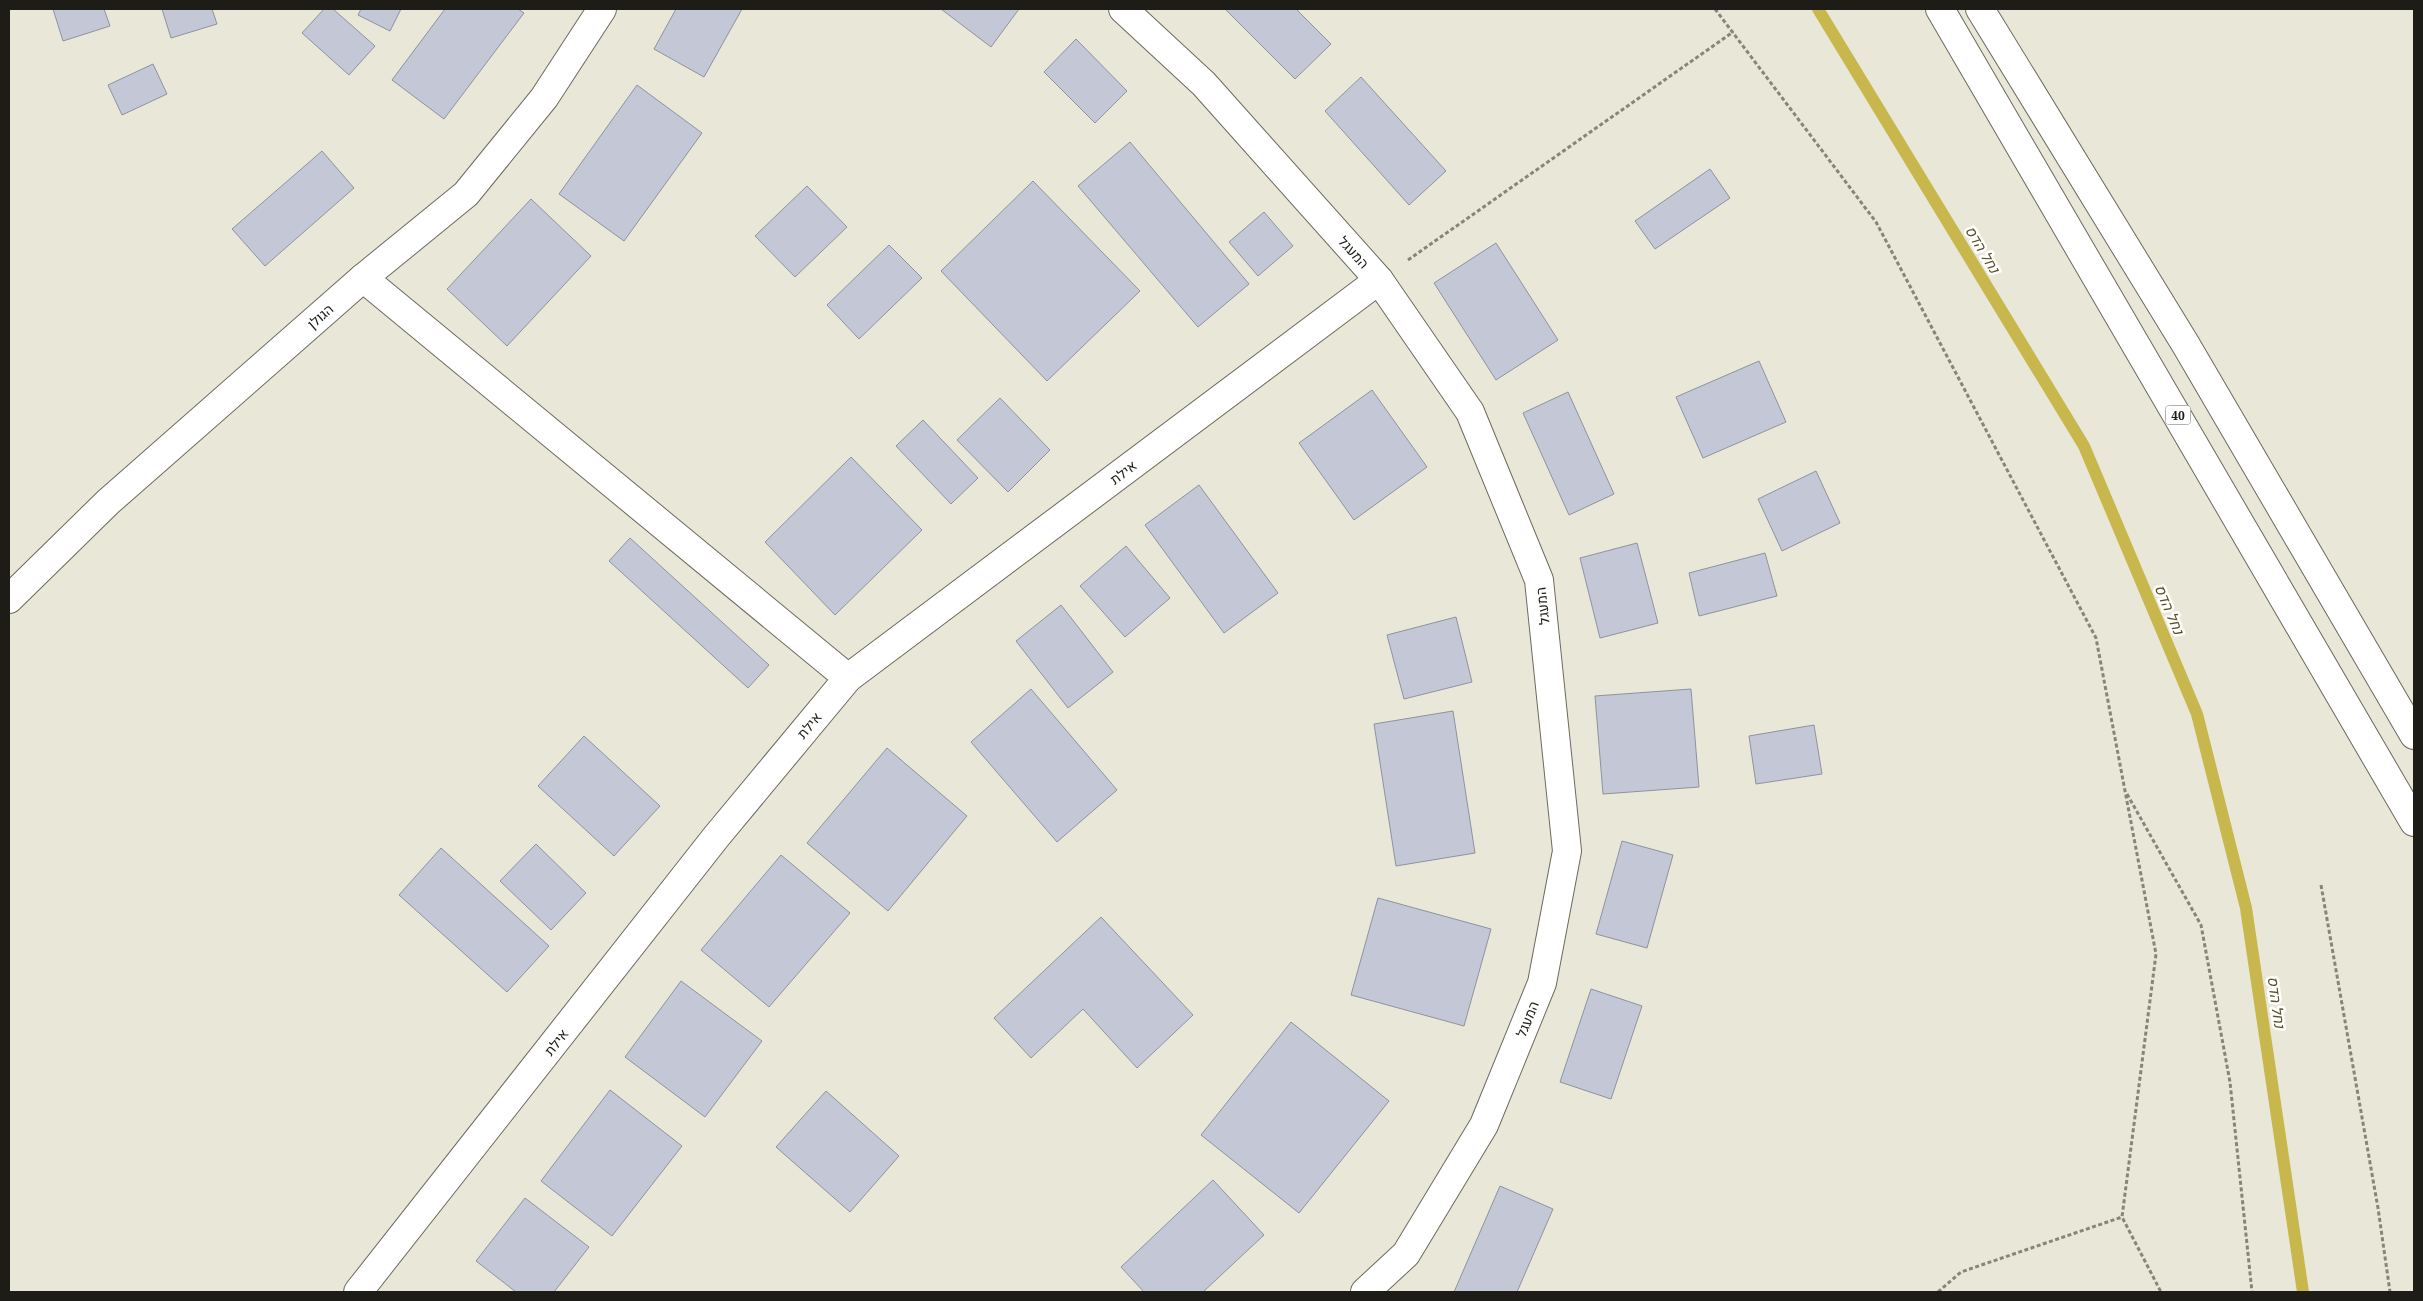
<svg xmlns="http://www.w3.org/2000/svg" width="2423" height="1301" font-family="'Noto Serif',Heebo,serif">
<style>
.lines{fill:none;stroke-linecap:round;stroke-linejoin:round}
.stream{stroke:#c8b74d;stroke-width:12}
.building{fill:#c4c8d6;stroke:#8e929f}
.minor-casing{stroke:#6c6a5d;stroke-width:30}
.highway-casing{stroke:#6c6a5d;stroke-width:30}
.path{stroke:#86857b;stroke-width:3;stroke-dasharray:4 2.5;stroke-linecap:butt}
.minor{stroke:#fff;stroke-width:28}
.highway{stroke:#fff;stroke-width:28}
.labels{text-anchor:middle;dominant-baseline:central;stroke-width:5;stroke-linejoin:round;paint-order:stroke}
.shield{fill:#fff;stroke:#61605d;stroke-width:1}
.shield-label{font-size:12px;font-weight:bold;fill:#1d1c17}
.street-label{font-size:14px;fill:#1d1c17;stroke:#fff}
.water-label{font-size:15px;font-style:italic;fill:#585125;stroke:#fff}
</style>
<rect width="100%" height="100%" fill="#e9e7d8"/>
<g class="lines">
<polyline class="stream" points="1818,9 2084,446 2197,714 2246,908 2303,1292"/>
</g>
<g class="building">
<polygon points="53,9 104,9 110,26 63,41"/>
<polygon points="162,9 212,9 217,24 171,38"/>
<polygon points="324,9 333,9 375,46 349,75 302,33"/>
<polygon points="361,9 401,9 390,31 358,15"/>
<polygon points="445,9 518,9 524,13 444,119 392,80"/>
<polygon points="676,9 742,9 704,77 654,49"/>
<polygon points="941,9 1019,9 991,47"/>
<polygon points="1225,9 1296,9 1331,44 1295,79"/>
<polygon points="1076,39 1127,91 1095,123 1044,72"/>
<polygon points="153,64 167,94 122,115 108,85"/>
<polygon points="1361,77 1446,171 1409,205 1325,111"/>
<polygon points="637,85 702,133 624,241 559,194"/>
<polygon points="1130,142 1249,284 1198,327 1078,186"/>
<polygon points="322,151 354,188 265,266 232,229"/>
<polygon points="1710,169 1730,198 1655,249 1635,221"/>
<polygon points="1033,181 1140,291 1047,381 941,271"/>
<polygon points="807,186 847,227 795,277 755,236"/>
<polygon points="531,199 591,256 507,346 447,289"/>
<polygon points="1264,212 1293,246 1258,276 1229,242"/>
<polygon points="1496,243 1558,340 1496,380 1434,283"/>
<polygon points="889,245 922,278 859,339 827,305"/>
<polygon points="1759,361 1786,422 1703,458 1676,397"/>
<polygon points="1372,390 1427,467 1354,520 1299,443"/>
<polygon points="1568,392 1614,494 1569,515 1523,413"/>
<polygon points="1000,398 1050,450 1008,492 957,440"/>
<polygon points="923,420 978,478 951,504 896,446"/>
<polygon points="851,457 922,530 835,615 765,542"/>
<polygon points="1816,471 1840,523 1782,551 1758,499"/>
<polygon points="1199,485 1278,593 1224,633 1145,525"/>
<polygon points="630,538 769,665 748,688 609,561"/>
<polygon points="1637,543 1658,623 1600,638 1580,558"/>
<polygon points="1126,546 1170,598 1125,637 1080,586"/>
<polygon points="1765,553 1777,596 1699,616 1689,573"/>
<polygon points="1061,605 1113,672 1068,708 1016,641"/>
<polygon points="1456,617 1472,682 1404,699 1387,635"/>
<polygon points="1031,689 1117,790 1057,842 971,742"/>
<polygon points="1691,689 1699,787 1603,794 1595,696"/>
<polygon points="1453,711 1475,853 1396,866 1374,724"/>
<polygon points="1814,725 1822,774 1756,784 1749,736"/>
<polygon points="584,736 660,806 614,856 538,786"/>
<polygon points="887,748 967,816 888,911 807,843"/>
<polygon points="1622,841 1673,855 1647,948 1596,934"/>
<polygon points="536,844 586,893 551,930 500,881"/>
<polygon points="441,848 549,946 507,992 399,895"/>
<polygon points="781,855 850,913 769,1007 701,950"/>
<polygon points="1378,898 1491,929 1464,1026 1351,995"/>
<polygon points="1101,917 1193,1015 1137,1068 1083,1009 1031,1058 994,1018"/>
<polygon points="681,981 762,1041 705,1117 625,1057"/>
<polygon points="1591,989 1642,1006 1611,1099 1560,1082"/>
<polygon points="1291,1022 1389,1101 1299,1213 1201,1135"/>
<polygon points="610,1090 682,1146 612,1236 541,1181"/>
<polygon points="826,1091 899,1156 850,1212 776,1147"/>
<polygon points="1213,1180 1264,1235 1203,1292 1144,1292 1121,1267"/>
<polygon points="1500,1186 1553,1209 1517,1292 1454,1292"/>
<polygon points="525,1198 589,1247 554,1292 516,1292 476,1261"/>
</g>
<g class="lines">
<g class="minor-casing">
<g id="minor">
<polyline points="1123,9 1204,84 1379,280 1470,412 1539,580 1567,851 1542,983 1484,1125 1406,1254 1365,1292"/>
<polyline points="363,278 848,678"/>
<polyline points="9,599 108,502 363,278 466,194 544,98 602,9"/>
<polyline points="358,1292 716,837 848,678 1379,280"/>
</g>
</g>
<g class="highway-casing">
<g id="highway">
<polyline points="1940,9 2414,822"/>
<polyline points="1980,9 2186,345 2414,735"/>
</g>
</g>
<g class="path">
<polyline points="1715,9 1876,222 2096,638 2156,954 2122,1217 2161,1292"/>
<polyline points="1408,260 1733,32"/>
<polyline points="2127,794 2201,925 2230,1082 2252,1292"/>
<polyline points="2321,885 2378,1208 2390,1292"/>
<polyline points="1938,1292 1961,1272 2122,1217"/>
</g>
<use href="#minor" class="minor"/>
<use href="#highway" class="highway"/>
</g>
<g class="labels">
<rect class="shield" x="2165.5" y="405.5" width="25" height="19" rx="4"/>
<g class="shield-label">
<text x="2178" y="415">40</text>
</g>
<g class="street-label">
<text transform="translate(1354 252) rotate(48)">המעגל</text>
<text transform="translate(320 316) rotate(-41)">הגולן</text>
<text transform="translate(1123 472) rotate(-37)">אילת</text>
<text transform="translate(1542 606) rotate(-96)">המעגל</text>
<text transform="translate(809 725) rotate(-50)">אילת</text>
<text transform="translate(1527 1019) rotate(-68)">המעגל</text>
<text transform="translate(556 1042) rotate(-52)">אילת</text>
</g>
<g class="water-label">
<text transform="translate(1983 249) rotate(59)">נחל הדס</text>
<text transform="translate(2170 609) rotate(67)">נחל הדס</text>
<text transform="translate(2277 1002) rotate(82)">נחל הדס</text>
</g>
</g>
<rect width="2423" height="1301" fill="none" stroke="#1d1c17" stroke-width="20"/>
</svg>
